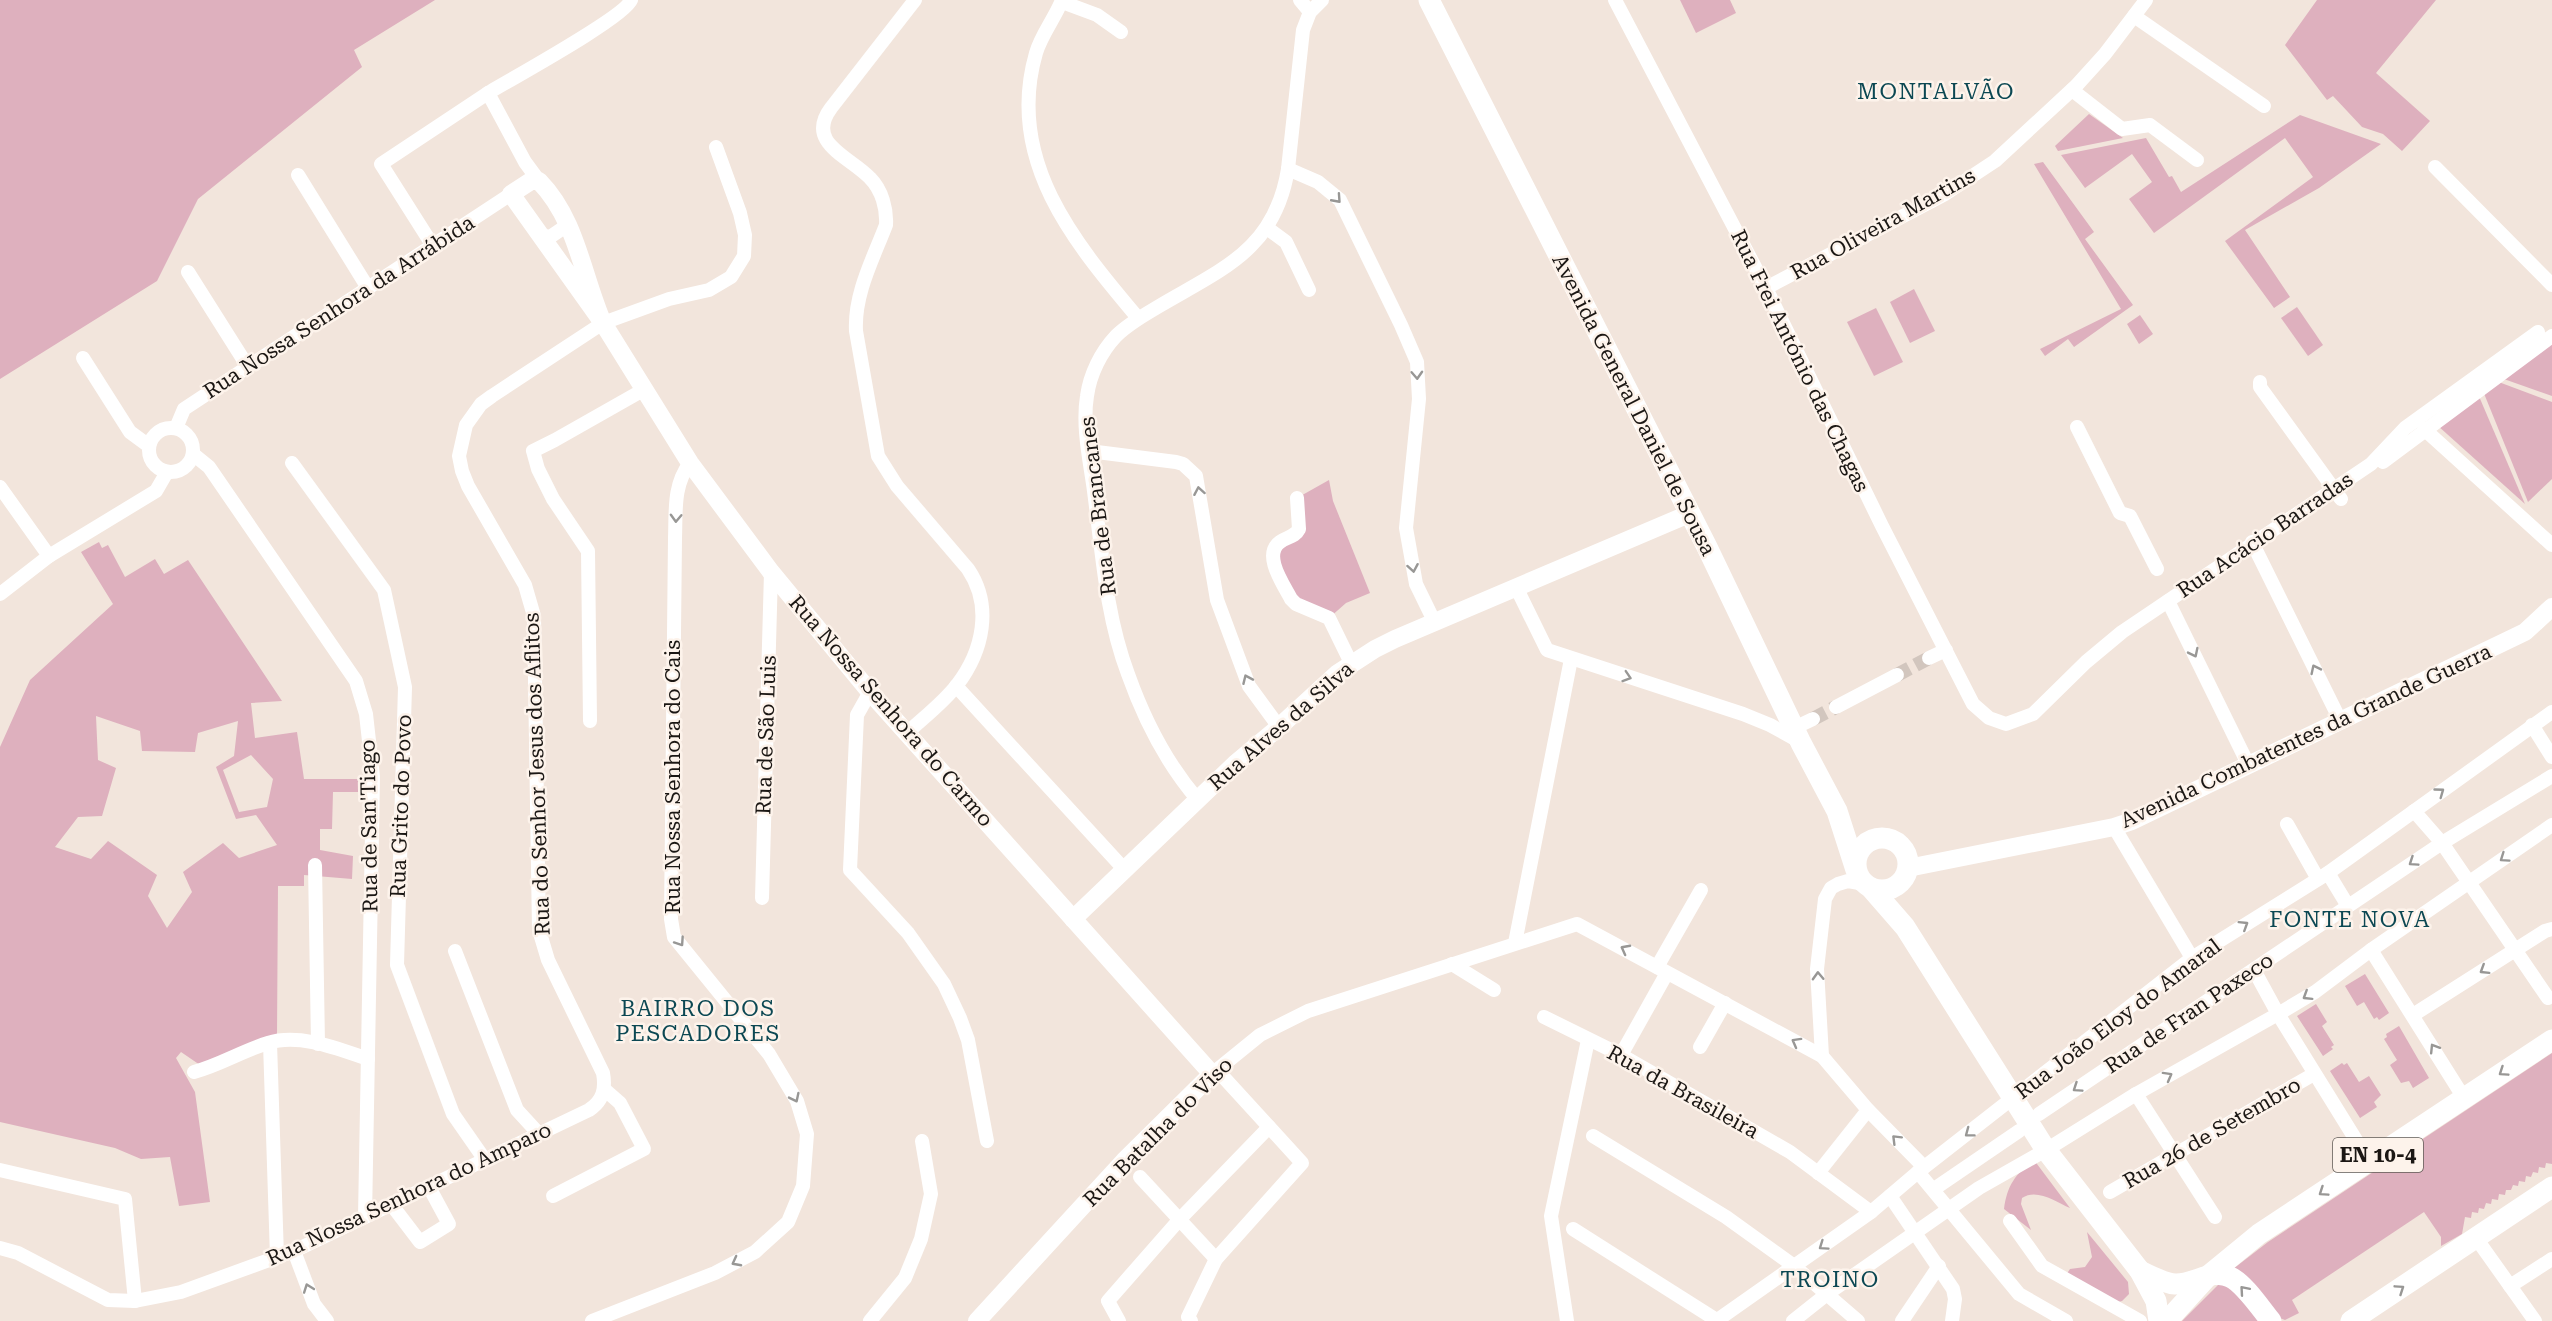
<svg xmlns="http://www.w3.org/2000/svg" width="2552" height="1321" font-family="'Roboto Serif',serif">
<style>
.green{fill:#deb0be;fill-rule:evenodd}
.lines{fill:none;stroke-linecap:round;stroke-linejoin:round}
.street-tunnel{stroke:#d2c6be;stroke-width:14;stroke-dasharray:14 7;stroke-linecap:butt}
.street{stroke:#fff;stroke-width:14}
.secondary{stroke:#fff;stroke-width:18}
.primary{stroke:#fff;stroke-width:21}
.oneway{stroke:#989795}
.labels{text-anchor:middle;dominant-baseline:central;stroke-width:5;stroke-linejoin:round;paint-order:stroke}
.shield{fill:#fdf3eb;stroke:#5f5954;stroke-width:1.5}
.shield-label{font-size:20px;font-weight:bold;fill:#1b1714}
.street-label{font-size:21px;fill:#1b1714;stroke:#fdf3eb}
.neighbourhood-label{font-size:22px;letter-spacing:1.5px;fill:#0c4853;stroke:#fdf3eb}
</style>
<rect width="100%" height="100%" fill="#f2e5dc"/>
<g class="green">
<polygon points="0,0 435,0 354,50 362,67 198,199 157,281 0,379"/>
<polygon points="1680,0 1730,0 1736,13 1696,33"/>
<polygon points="2317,0 2436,0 2376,73 2430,121 2402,151 2383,134 2362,127 2333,96 2327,100 2285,45"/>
<polygon points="2089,114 2123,138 2058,151 2055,146"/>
<polygon points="2300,115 2381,144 2319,188 2245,230 2290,297 2274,308 2225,241 2313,177 2285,138 2154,233 2129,199 2152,182 2132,154 2085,188 2061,155 2146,138 2169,177 2172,176 2181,192"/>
<polygon points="2043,162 2094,232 2085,239 2133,305 2074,347 2068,339 2045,356 2040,349 2121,309 2034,164"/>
<polygon points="1914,289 1935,331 1910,343 1890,302"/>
<polygon points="2297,307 2323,345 2308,356 2281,318"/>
<polygon points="1876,308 1903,362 1874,376 1847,322"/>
<polygon points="2140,315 2153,334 2139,344 2127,324"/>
<polygon points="2552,340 2552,396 2501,378"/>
<polygon points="2496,381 2552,402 2552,479 2528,502 2483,391"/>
<polygon points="2478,394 2525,504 2437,425"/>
<polygon points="1329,480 1333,501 1370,593 1346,603 1329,618 1296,604 1273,550 1294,535 1297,498"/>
<path d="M 99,542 L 102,548 L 108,545 L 125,577 L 155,559 L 164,574 L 188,560 L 282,701 L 251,703 L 255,738 L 297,732 L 304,779 L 363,779 L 362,792 L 333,792 L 332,829 L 320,829 L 320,850 L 353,856 L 352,879 L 304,875 L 304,886 L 278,886 L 277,1036 L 200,1065 L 181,1052 L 176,1058 L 195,1092 L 210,1202 L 179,1206 L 170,1157 L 141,1159 L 115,1148 L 0,1122 L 0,747 L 30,680 L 113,604 L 81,552 ZM 96,716 L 140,731 L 142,751 L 195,752 L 198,733 L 238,721 L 234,756 L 216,767 L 236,819 L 256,815 L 277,845 L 239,858 L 223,843 L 183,872 L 192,892 L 167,928 L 148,896 L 157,875 L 108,841 L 91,859 L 55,847 L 78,817 L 102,816 L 116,768 L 98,760 ZM 251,755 L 273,779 L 267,807 L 239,812 L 223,770 Z"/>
<polygon points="2365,974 2389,1013 2379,1020 2377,1017 2374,1019 2364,1002 2357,1006 2345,986"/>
<polygon points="2316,1004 2327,1022 2322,1026 2334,1045 2331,1047 2333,1049 2323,1056 2297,1016"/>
<polygon points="2399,1026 2429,1078 2413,1088 2409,1081 2401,1083 2390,1065 2397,1060 2384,1039 2387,1037 2386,1034"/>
<polygon points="2552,1053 2552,1164 2546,1163 2545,1168 2539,1167 2538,1173 2533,1172 2531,1177 2526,1176 2525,1182 2519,1181 2518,1186 2513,1185 2511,1190 2506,1190 2505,1195 2499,1194 2498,1200 2492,1199 2491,1204 2486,1203 2484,1209 2479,1208 2478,1213 2472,1212 2471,1218 2465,1217 2462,1234 2441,1246 2441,1237 2424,1212 2292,1300 2299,1313 2285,1320 2280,1318 2233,1269 2268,1242"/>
<polygon points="2342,1063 2344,1065 2347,1063 2359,1082 2369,1076 2381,1095 2374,1102 2377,1107 2360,1118 2330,1071"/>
<path d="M 2034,1160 L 2070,1208 C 2056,1202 2037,1188 2022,1198 L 2021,1204 L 2031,1230 L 2004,1209 C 2007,1186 2015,1174 2034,1160 Z"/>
<polygon points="2087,1232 2128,1282 2129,1294 2122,1301 2115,1303 2066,1275 2070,1269 2085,1267 2092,1257"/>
<polygon points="2218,1285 2227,1285 2261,1321 2182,1321"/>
</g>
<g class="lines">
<g class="street-tunnel">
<polyline points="1897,675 1929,658"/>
<polyline points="1813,719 1836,707"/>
</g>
<g class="street">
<path d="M 1062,0 C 1055,18 1041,35 1036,53 C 1005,160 1074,242 1138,318"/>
<polyline points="1300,0 1310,12"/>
<polyline points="1615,0 1766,288 1882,526 1973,704 1989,718 2006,724 2033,714 2086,662 2122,632 2371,464 2405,428 2538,332"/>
<polyline points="1062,2 1097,15 1121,32"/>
<polyline points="2134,16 2264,106"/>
<polyline points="2072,90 2122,129 2150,125 2197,160"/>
<path d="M 488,93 C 511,79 625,17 631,0"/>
<polyline points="2435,167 2552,285"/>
<polyline points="1288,169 1318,182 1340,200 1401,325 1417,362 1419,399 1406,528 1416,584 1435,623"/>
<polyline points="298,175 368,288"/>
<polyline points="1267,228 1286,242 1309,290"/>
<polyline points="541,235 550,237 569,224"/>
<polyline points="433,246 381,164 488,93 525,162 539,181"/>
<polyline points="188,272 248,367"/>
<polyline points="1766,288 1945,194 1995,161 2076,86 2105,54 2146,0"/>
<polyline points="83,358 130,432 149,446"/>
<polyline points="2260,382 2260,387 2341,499"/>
<polyline points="2077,427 2120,513 2130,516 2157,569"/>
<circle cx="171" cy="450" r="22"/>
<polyline points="176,428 184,409 511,194"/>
<polyline points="2424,429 2552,545"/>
<polyline points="1089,451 1176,462 1183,464 1196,476 1217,600 1249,686 1279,727"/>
<polyline points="193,454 209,467 356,681 366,714 373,777 365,1217"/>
<polyline points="2383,462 2552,336"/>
<polyline points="292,463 384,590 405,687 397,965 453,1114 485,1160"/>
<polyline points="0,487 49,556"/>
<path d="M 1297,498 L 1299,529 C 1295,537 1287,537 1280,542 C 1262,555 1284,585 1291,599 L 1296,604 L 1329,618 L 1351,663"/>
<polyline points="2252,542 2341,722"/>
<polyline points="1517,589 1547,650 1743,714 1770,725 1799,741"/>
<polyline points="0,594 49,556 156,491 167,472"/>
<polyline points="2168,601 2249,766"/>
<polyline points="1929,658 1946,650"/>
<polyline points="956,686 1124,869"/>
<polyline points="870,692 857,715 850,870 908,933 944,984 960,1018 968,1040 987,1141"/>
<polyline points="1836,707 1897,675"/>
<polyline points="590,721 588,551 553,499 538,469 533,451 555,440 645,389"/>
<polyline points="2532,725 2552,757"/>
<polyline points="1794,728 1813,719"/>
<path d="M 907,733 C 923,718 943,703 957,685 C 983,651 993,606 968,569 L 897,486 L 878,456 L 856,331 C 854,294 873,259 886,225 C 887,209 882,190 870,178 C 849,156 805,143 831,108 L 915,0"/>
<path d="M 1198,800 C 1167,764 1144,719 1128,674 C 1106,616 1102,552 1094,491 C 1090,461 1082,427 1087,396 C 1090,374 1101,352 1116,336 C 1129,323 1146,314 1161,305 C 1224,268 1275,249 1288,169 L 1303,30 L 1310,12 L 1322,0"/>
<polyline points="2414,811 2442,843 2548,998"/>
<polyline points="2287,824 2318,879"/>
<polyline points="2114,827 2192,958"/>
<polyline points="315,865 318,1044"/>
<polyline points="2328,873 2348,906"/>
<polyline points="762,898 771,572"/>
<polyline points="1515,943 1571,659"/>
<polyline points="2371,950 2552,825"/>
<polyline points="455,951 517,1110 539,1134"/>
<polyline points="1452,964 1494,990"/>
<polyline points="1657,967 1701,890"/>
<polyline points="2413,1015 2545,931 2552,929"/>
<polyline points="1544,1017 1621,1055 1790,1152 1871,1212"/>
<polyline points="270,1043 277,1257"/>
<polyline points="1700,1047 1725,1003"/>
<polyline points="1621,1055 1667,973"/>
<polyline points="1822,1056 1817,969 1825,899 1831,888 1838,884 1848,881 1865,884"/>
<path d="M 194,1072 C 220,1065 242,1051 268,1043 C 300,1033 338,1049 368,1059"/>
<polyline points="1212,1074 1260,1035 1308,1011 1577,924 1822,1056 1868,1110 1924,1167"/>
<polyline points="2136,1094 2215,1217"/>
<polyline points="2039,1114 2442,843 2552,776"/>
<polyline points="1593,1136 1726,1217 1794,1266 1858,1321"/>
<polyline points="2369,1161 2278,1014 2315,992 2371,950 2464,1098"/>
<polyline points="0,1170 125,1199 135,1301"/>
<polyline points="1918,1172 2019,1294 2066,1321"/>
<polyline points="1818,1173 1868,1110"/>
<polyline points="1140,1177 1216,1259"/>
<polyline points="1934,1189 2019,1131"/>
<polyline points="2110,1192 2314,1074"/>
<polyline points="553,1196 644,1149 620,1103 604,1089"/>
<polyline points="1890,1196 1953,1289 1955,1299 1952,1321"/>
<polyline points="391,1204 420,1242 449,1224 429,1187"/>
<polyline points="2010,1221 2042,1266 2140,1321"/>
<polyline points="1573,1229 1718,1321"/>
<polyline points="2476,1238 2535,1321"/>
<path d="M 0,1248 L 18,1253 L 108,1300 L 135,1301 L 181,1292 L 294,1251 L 589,1110 C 603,1101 606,1089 603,1073 L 548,960 L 539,930 L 534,616 L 525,585 L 468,486 L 462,471 L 459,456 L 466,425 L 481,404 L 492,396 L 603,323 L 669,299 L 709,290 L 731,277 L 744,256 L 745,235 L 740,213 L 716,147"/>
<polyline points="294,1251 314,1304 327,1321"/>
<polyline points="2510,1286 2552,1259"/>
<path d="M 592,1321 L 715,1273 L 755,1252 L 788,1222 L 803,1186 L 807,1134 L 797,1101 L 769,1054 L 674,937 L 671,919 L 675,538 C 676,511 673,485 690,463"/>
<polyline points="870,1321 905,1278 921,1239 931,1194 922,1141"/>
<polyline points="1119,1321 1108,1301 1179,1220 1269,1127"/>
<polyline points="1191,1321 1188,1317 1216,1259 1302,1163 1217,1070"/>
<polyline points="1567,1321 1551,1216 1588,1040"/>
<polyline points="1716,1321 1871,1212 1918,1172 2192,958 2328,873 2552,712"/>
<polyline points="1793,1321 1827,1294 1979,1188 2046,1150 2136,1094 2278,1014 2254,970"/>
<polyline points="1902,1321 1939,1266"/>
</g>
<g class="secondary">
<path d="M 603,323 C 582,275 577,220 539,181 L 531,181 L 511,194 L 603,323 L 690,463 L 771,572 L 870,692 L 1212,1074 L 1124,1161 L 977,1321"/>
<polyline points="1908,868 2114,827 2132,821 2525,632 2552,607"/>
<polyline points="1073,919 1235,764 1279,727 1338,673 1375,649 1395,639 1689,514"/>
</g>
<g class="primary">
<polyline points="1429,0 1707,547 1801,743 1837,811 1856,870"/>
<circle cx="1882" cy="864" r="26"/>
<polyline points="1871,888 1905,927 2046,1150 2140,1271 2156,1301 2159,1321"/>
<path d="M 2140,1271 C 2151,1276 2163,1283 2175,1284 C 2194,1285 2212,1268 2230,1277 C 2244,1283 2261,1309 2271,1321"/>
<polyline points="2167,1321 2209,1275 2259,1234 2552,1040"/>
<polyline points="2351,1321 2552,1187"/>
</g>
</g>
<defs><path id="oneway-chevron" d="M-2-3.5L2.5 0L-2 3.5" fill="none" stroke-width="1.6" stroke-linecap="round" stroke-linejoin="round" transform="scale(1.5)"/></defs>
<g class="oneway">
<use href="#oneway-chevron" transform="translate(1337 199) rotate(48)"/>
<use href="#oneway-chevron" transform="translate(1417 375) rotate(87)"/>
<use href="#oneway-chevron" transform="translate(1199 491) rotate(-100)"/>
<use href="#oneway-chevron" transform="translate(676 518) rotate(92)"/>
<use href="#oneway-chevron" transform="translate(1413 568) rotate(80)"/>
<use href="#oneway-chevron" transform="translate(2194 653) rotate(64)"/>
<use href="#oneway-chevron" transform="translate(2315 669) rotate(-116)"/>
<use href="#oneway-chevron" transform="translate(1627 677) rotate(18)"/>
<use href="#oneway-chevron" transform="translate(1247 679) rotate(-114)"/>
<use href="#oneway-chevron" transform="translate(2440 792) rotate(-36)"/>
<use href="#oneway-chevron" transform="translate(2504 858) rotate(145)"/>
<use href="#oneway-chevron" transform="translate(2413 862) rotate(146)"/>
<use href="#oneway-chevron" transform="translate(2244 925) rotate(-32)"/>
<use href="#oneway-chevron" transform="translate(680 942) rotate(56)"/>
<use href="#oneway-chevron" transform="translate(1625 949) rotate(-152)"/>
<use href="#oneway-chevron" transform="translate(2484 970) rotate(148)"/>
<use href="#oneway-chevron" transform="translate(1818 976) rotate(-92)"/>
<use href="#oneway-chevron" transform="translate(2307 996) rotate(148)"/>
<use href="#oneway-chevron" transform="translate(1796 1042) rotate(-151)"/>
<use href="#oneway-chevron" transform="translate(2434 1048) rotate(-122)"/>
<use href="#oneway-chevron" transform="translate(2503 1072) rotate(146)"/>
<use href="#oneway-chevron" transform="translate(2168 1076) rotate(-29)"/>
<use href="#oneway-chevron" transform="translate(2077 1088) rotate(146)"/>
<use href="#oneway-chevron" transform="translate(795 1098) rotate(64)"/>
<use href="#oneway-chevron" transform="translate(1969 1133) rotate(143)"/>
<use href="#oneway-chevron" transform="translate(1896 1139) rotate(-135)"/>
<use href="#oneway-chevron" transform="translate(2323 1192) rotate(146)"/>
<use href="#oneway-chevron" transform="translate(1823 1246) rotate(145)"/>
<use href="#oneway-chevron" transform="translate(736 1262) rotate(152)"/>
<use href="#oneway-chevron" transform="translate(308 1288) rotate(-110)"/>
<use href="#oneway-chevron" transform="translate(2400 1289) rotate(-34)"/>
<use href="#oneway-chevron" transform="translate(2244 1290) rotate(-131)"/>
</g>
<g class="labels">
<rect class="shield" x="2333" y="1138" width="90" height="34" rx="4.5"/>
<g class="shield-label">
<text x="2378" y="1155">EN 10-4</text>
</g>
<g class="street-label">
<text transform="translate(1883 224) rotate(-29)">Rua Oliveira Martins</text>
<text transform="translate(339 307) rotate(-33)">Rua Nossa Senhora da Arrábida</text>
<text transform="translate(1800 361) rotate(64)">Rua Frei António das Chagas</text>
<text transform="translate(1634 405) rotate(63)">Avenida General Daniel de Sousa</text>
<text transform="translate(1098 506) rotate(-97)">Rua de Brancanes</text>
<text transform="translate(2265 535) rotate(-34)">Rua Acácio Barradas</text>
<text transform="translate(891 711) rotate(49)">Rua Nossa Senhora do Carmo</text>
<text transform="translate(1281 726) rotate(-41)">Rua Alves da Silva</text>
<text transform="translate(766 735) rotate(-88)">Rua de São Luis</text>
<text transform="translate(2306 736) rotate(-25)">Avenida Combatentes da Grande Guerra</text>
<text transform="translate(537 774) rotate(-92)">Rua do Senhor Jesus dos Aflitos</text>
<text transform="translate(673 777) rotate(-90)">Rua Nossa Senhora do Cais</text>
<text transform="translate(401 806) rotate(-88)">Rua Grito do Povo</text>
<text transform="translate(369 826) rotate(-91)">Rua de San'Tiago</text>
<text transform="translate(2189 1013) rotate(-34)">Rua de Fran Paxeco</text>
<text transform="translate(2118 1019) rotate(-37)">Rua João Eloy do Amaral</text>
<text transform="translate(1683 1092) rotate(29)">Rua da Brasileira</text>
<text transform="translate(1158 1132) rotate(-45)">Rua Batalha do Viso</text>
<text transform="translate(2212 1133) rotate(-30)">Rua 26 de Setembro</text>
<text transform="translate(409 1194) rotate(-25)">Rua Nossa Senhora do Amparo</text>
</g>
<g class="neighbourhood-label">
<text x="1936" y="91">MONTALVÃO</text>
<text x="2350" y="919">FONTE NOVA</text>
<text x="698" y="1008">BAIRRO DOS<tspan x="698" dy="25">PESCADORES</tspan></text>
<text x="1830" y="1279">TROINO</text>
</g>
</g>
</svg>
